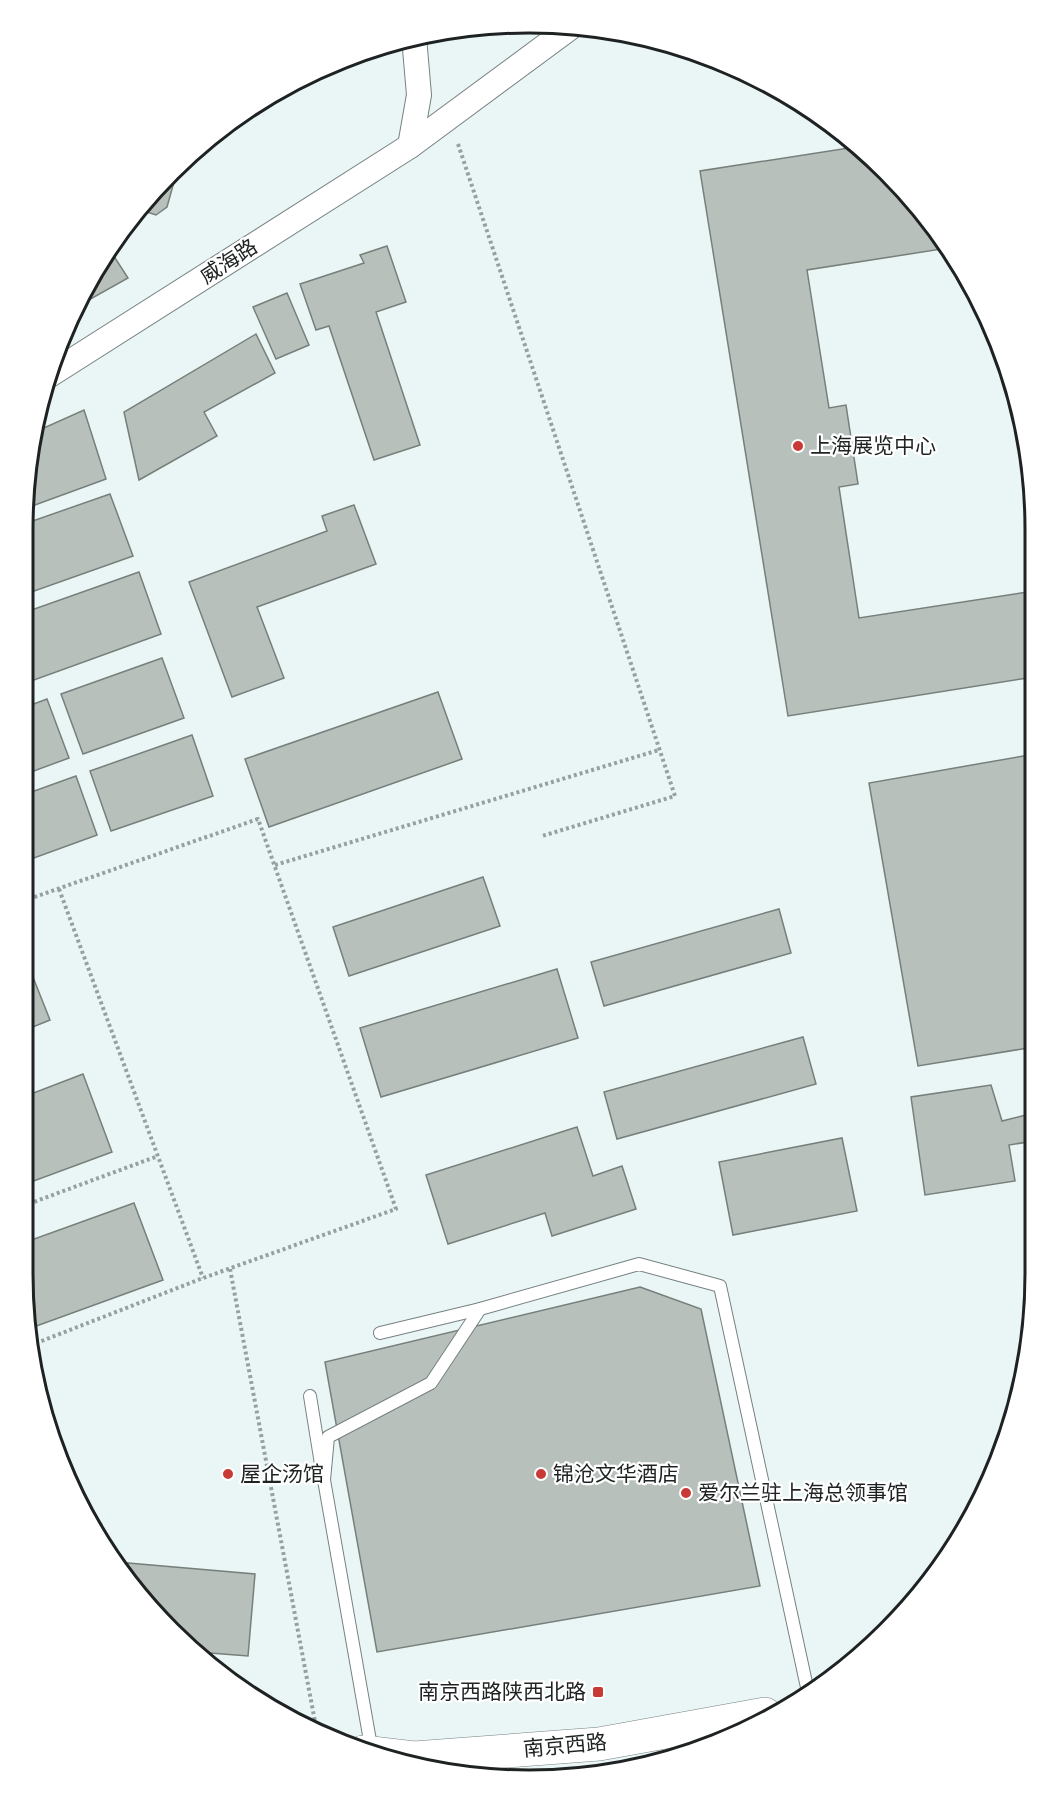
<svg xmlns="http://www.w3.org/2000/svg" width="1058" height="1803" font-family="'Sofia Sans Condensed','Noto Sans SC',sans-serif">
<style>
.building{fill:#b8c0bc;stroke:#767f7a;stroke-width:1.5}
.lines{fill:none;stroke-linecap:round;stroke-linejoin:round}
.lane-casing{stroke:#778181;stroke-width:14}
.street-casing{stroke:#778181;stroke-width:26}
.secondary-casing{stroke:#778181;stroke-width:34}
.path{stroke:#97a0a0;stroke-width:4;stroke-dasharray:3 3;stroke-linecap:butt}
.lane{stroke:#fff;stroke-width:12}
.street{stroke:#fff;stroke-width:24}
.secondary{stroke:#fff;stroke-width:33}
.poi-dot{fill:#c93a37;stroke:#fff;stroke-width:2}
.labels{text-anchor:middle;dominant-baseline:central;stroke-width:4.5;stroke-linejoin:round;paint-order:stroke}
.street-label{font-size:21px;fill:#1e2222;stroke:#fff}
.poi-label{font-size:21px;fill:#1e2222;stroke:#fff;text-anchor:start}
.rim{fill:none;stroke:#1e2222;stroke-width:3}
</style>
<rect width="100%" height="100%" fill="#eaf6f6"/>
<g class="building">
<polygon points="855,147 910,195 948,248 807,270 829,408 846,405 858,484 839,487 859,618 1034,591 1034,677 788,716 700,171"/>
<polygon points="179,164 167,207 156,215 144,211 141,207"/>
<polygon points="387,246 406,302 376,312 420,445 374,460 329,326 316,330 300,284 364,263 360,255"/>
<polygon points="108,247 128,278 80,305"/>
<polygon points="287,293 309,345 276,359 253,307"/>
<polygon points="256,334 275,373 204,412 217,436 139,480 124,412"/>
<polygon points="1017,395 1034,496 1034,504"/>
<polygon points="84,410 106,479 24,509 24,496 37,431"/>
<polygon points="110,494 133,556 23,595 24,524"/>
<polygon points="354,505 376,564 257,607 284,678 232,697 189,582 327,531 322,516"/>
<polygon points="139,572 161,634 23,684 23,613"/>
<polygon points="162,658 184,718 83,754 61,694"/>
<polygon points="438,692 462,759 269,827 245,759"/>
<polygon points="47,699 69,758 23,775 23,708"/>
<polygon points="192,735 213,796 111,831 90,771"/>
<polygon points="1029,755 1034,786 1034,1047 918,1066 869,783"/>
<polygon points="76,776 97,835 23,862 23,795"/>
<polygon points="483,877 500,926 349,976 333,927"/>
<polygon points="779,909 791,953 604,1006 591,962"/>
<polygon points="23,952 50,1020 23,1031"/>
<polygon points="557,969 578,1038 381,1097 360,1028"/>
<polygon points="803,1037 816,1084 617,1139 604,1092"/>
<polygon points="83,1074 112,1152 23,1185 23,1097"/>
<polygon points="991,1085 1002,1121 1034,1113 1034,1141 1009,1145 1015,1181 925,1195 911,1097"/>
<polygon points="577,1127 593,1176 622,1166 636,1209 552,1236 545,1213 448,1244 426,1175"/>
<polygon points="842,1138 857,1211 733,1235 719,1162"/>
<polygon points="134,1203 163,1280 31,1328 22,1274 23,1243"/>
<polygon points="640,1287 701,1309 760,1586 377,1652 325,1362"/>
<polygon points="117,1563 128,1563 127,1582"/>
<polygon points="128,1563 255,1574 248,1656 197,1652 127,1582"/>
</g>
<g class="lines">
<g class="lane-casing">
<g id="lane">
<polyline points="380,1333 480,1309"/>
<polyline points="310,1396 321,1464"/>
<polyline points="372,1752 324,1480 328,1437 431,1383 480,1309 639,1264 720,1286 808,1692"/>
</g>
</g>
<g class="street-casing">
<g id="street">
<polyline points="410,146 419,95 414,37"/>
<polyline points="48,376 410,146 571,27"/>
</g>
</g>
<g class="secondary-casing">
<polyline id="secondary" points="363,1752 414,1758 599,1744 765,1714"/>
</g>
<g class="path">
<polyline points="458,144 675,796 542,836"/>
<polyline points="275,865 659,750"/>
<polyline points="59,889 203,1278"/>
<polyline points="23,901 258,819 396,1209 203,1278 34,1344"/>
<polyline points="23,1206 158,1156"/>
<polyline points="230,1269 316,1727"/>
<polyline points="42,1394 75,1484"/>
<polyline points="91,1515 102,1526"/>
</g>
<use href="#lane" class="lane"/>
<use href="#street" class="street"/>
<use href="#secondary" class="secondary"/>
</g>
<g class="poi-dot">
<circle cx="798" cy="446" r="6"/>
<circle cx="228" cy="1474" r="6"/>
<circle cx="541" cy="1474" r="6"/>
<circle cx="686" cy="1493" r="6"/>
<rect x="592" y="1686" width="12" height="12" rx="3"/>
</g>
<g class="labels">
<g class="street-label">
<text transform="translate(229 262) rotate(-33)">威海路</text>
<text transform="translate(565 1746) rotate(-5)">南京西路</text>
</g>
<g class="poi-label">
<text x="810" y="446">上海展览中心</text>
<text x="240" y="1474">屋企汤馆</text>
<text x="553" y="1474">锦沧文华酒店</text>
<text x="698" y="1493">爱尔兰驻上海总领事馆</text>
<text x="586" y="1692" text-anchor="end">南京西路陕西北路</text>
</g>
</g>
<path d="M0 0H1058V1803H0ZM529 33H529A496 496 0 0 1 1025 529V1274A496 496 0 0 1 529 1770H529A496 496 0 0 1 33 1274V529A496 496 0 0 1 529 33Z" fill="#fff" fill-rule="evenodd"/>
<path class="rim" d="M529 33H529A496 496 0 0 1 1025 529V1274A496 496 0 0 1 529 1770H529A496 496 0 0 1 33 1274V529A496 496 0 0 1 529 33Z"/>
</svg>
